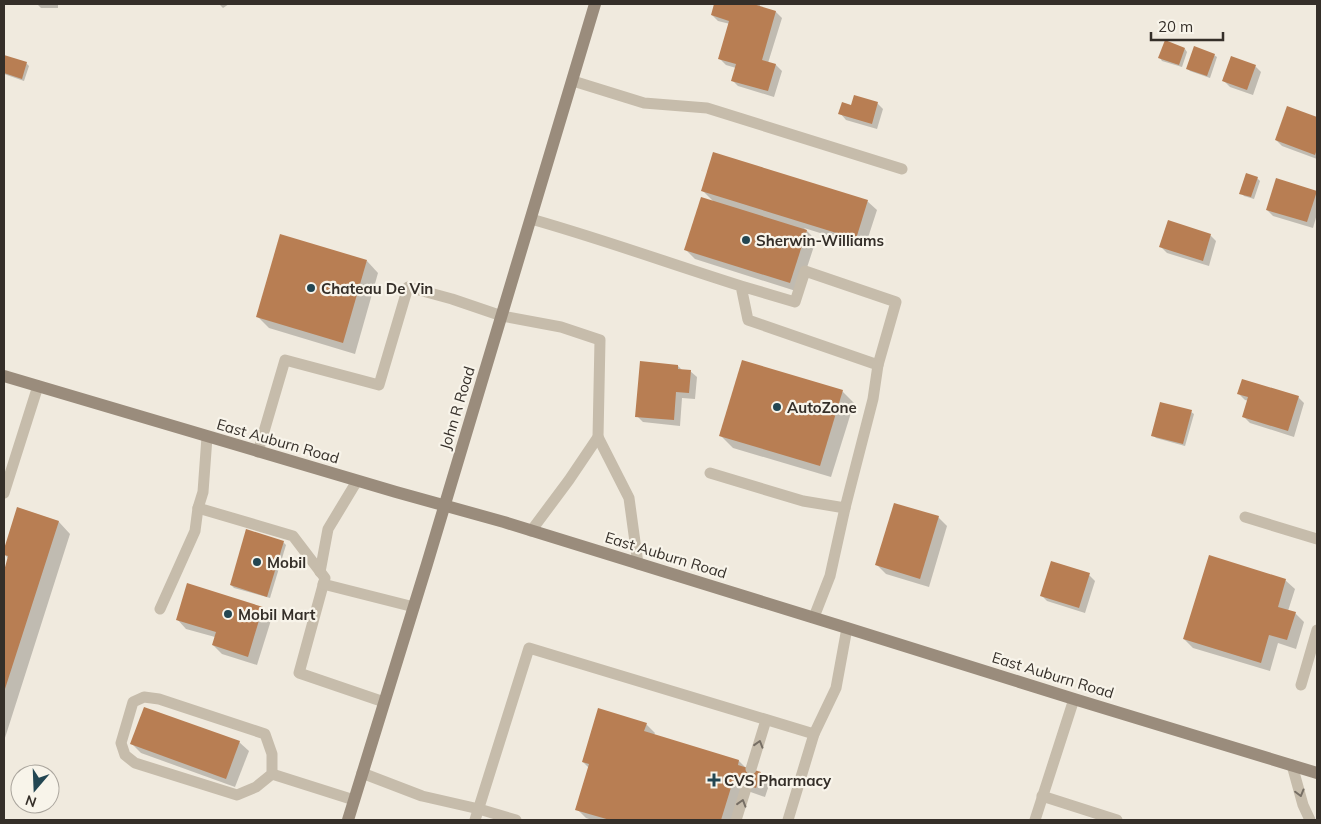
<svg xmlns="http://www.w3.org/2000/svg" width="1321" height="824" font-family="Mulish,sans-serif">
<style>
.shadow{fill:#0003}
.building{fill:#b87e53}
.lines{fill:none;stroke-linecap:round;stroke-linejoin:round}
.service{stroke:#c6bcab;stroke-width:11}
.secondary{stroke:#9a8c7c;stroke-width:12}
.oneway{stroke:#766e64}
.poi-dot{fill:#234652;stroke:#f8f4ea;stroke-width:2}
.labels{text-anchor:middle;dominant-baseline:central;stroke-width:4.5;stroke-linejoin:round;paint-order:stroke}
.poi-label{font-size:15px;font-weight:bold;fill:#352f29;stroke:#f8f4ea;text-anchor:start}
.street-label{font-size:15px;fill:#352f29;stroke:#f8f4ea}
</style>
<rect width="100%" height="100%" fill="#f0eade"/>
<g class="shadow">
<polygon points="37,4 58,4 58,8 41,8"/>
<polygon points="219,4 229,4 223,8"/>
<polygon points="716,4 760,4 760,7 776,12 782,18 768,63 776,65 782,71 774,97 738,86 732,80 736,68 726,65 720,59 730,24 718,21 712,15"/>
<polygon points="1185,49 1187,52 1182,67 1162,61 1160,58"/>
<polygon points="1214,55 1217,57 1210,78 1190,71 1187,68"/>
<polygon points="4,56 26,63 29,66 24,81 4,74"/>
<polygon points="1255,66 1261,72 1253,95 1230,87 1224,81"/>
<polygon points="877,103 883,109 877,129 846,120 840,113 852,107"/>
<polygon points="1288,108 1317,118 1317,159 1282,146 1276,140"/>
<polygon points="1257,178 1260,181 1254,199 1244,196 1241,193"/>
<polygon points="702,190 867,201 877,210 865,247 804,228 816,240 799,292 695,259 686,250 714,202"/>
<polygon points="1316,192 1317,214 1313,228 1273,216 1267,210"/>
<polygon points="1210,235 1216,241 1209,266 1167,253 1161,247"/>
<polygon points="367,261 378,273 355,354 269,328 257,316"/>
<polygon points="678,366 682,370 690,371 697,377 695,399 682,398 680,426 643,422 637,416"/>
<polygon points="842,391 854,403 831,477 733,448 721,436"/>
<polygon points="1239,394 1298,397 1304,403 1294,437 1250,423 1244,417 1249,401 1245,400"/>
<polygon points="1191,412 1194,414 1185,446 1156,438 1153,435"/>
<polygon points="18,509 59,522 70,534 4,741 4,575 9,560 4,553"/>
<polygon points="938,517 947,526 929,587 886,574 877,565"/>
<polygon points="283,542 286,545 270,598 234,588 231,585"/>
<polygon points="1089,575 1095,581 1085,613 1047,601 1041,595"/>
<polygon points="1285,580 1295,589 1288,611 1295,613 1304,622 1296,649 1278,643 1270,671 1193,648 1184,639"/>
<polygon points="188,585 263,608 272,617 257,665 222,654 213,645 215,637 186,629 177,619"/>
<polygon points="646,724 655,733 654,735 739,761 747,769 760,773 770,782 765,797 742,789 733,820 592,820 586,818 577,809 589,768 583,762"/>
<polygon points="239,742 249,751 235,787 141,753 132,744"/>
</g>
<g class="building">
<polygon points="714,4 753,4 776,11 762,60 776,64 768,91 731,81 736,64 718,59 729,21 711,15"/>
<polygon points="1165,40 1185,48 1179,65 1158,58"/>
<polygon points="1194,46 1215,54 1207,76 1186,69"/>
<polygon points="4,55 27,62 22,79 4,73"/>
<polygon points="1231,56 1256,65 1247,90 1222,81"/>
<polygon points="854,95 878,102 872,124 838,114 842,102 851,105"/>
<polygon points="1287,106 1317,117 1317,149 1315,155 1275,140"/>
<polygon points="713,152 868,200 856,239 701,191"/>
<polygon points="1246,173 1258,177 1251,197 1239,194"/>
<polygon points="1276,178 1317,191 1307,222 1266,210"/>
<polygon points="701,197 807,230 790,283 684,250"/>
<polygon points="1168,220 1211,234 1203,261 1159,247"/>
<polygon points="280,234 367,260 343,343 256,317"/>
<polygon points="742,360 843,390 820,466 719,436"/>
<polygon points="640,361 678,365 678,369 691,370 689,393 676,392 674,420 635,417"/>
<polygon points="1242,379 1299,396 1288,431 1242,417 1248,397 1237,394"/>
<polygon points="1160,402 1192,410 1183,444 1151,436"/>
<polygon points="894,503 939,516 920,579 875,565"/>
<polygon points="17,507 59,521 4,692 4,571 8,556 4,555 4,549"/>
<polygon points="246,529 284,541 267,597 230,585"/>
<polygon points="1209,555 1286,579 1278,607 1296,612 1287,640 1269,635 1261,663 1183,639"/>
<polygon points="1051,561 1090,573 1079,608 1040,596"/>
<polygon points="187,583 263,607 248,657 212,645 216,632 176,620"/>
<polygon points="144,707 240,741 226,779 130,744"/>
<polygon points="598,708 647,723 644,731 739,760 738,765 761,772 756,788 733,781 721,820 610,820 575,810 589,764 582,762"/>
</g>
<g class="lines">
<g class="service">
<polyline points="573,81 644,103 707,108 902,169"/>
<path d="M 531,219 C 602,239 671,264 741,286 L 748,320 L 878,365 L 896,302 L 805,271 L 795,302 L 741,286"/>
<polyline points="598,437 629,498 638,564"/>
<polyline points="258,452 285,360 379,385 408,287 452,299 502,316 561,327 600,340 598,437 569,480 531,531"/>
<polyline points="710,473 803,501 845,508"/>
<polyline points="4,493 38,386"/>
<polyline points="198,508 293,536 325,578 299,673 384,702"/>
<polyline points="1245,517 1317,539"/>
<polyline points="320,572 328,529 357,481"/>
<polyline points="323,584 414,607"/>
<polyline points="160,609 195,531 198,508 203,492 207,437"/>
<polyline points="814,617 830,576 845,508 873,399 878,365"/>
<polyline points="1301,685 1317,630"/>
<polygon points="144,697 159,699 265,734 272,754 272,774 256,787 237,795 135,763 125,755 121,743 133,702"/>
<polyline points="1292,765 1303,805 1310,820"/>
<polyline points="751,769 766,720"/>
<polyline points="362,773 422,796 479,809 516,820"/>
<polyline points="272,774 354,800"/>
<polyline points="1042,796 1117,820"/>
<polyline points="475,820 529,648 814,734"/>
<polyline points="736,820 747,785"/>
<polyline points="788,820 814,734 836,688 847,628"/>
<polyline points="1035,820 1074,699"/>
</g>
<g class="secondary">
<polyline points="4,376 396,492 504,522 847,628 1074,699 1317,773"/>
<polyline points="348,820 427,564 595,4"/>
</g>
</g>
<defs><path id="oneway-chevron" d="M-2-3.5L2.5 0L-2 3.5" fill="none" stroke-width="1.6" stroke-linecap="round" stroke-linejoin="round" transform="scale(1.25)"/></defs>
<g class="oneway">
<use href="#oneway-chevron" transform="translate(759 744) rotate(-73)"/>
<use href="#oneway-chevron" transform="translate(1300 793) rotate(75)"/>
<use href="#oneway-chevron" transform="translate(742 803) rotate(-73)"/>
</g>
<g class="poi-dot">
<circle cx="746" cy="240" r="5"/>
<circle cx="311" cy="288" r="5"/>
<circle cx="777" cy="407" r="5"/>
<circle cx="257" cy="562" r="5"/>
<circle cx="228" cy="614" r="5"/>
<path d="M711.5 772.5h5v5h5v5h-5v5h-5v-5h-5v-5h5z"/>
</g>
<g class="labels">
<g class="poi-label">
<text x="756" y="240">Sherwin-Williams</text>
<text x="321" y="288">Chateau De Vin</text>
<text x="787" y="407">AutoZone</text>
<text x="267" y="562">Mobil</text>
<text x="238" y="614">Mobil Mart</text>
<text x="724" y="780">CVS Pharmacy</text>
</g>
<g class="street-label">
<text transform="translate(457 408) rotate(-73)">John R Road</text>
<text transform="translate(278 441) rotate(16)">East Auburn Road</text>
<text transform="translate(666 555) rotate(17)">East Auburn Road</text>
<text transform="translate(1053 675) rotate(17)">East Auburn Road</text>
</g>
</g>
<rect width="1321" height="824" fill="none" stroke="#352f29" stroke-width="10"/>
<g transform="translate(35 789) rotate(199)"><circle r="24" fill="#f8f4ea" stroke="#aaa59d"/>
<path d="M0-4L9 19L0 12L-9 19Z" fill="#234652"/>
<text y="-8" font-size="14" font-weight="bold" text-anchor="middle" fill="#352f29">N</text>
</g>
<path d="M1151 32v8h72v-8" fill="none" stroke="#352f29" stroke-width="2.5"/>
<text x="1158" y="32" font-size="15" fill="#352f29" stroke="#f8f4ea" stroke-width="4" paint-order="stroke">20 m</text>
</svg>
